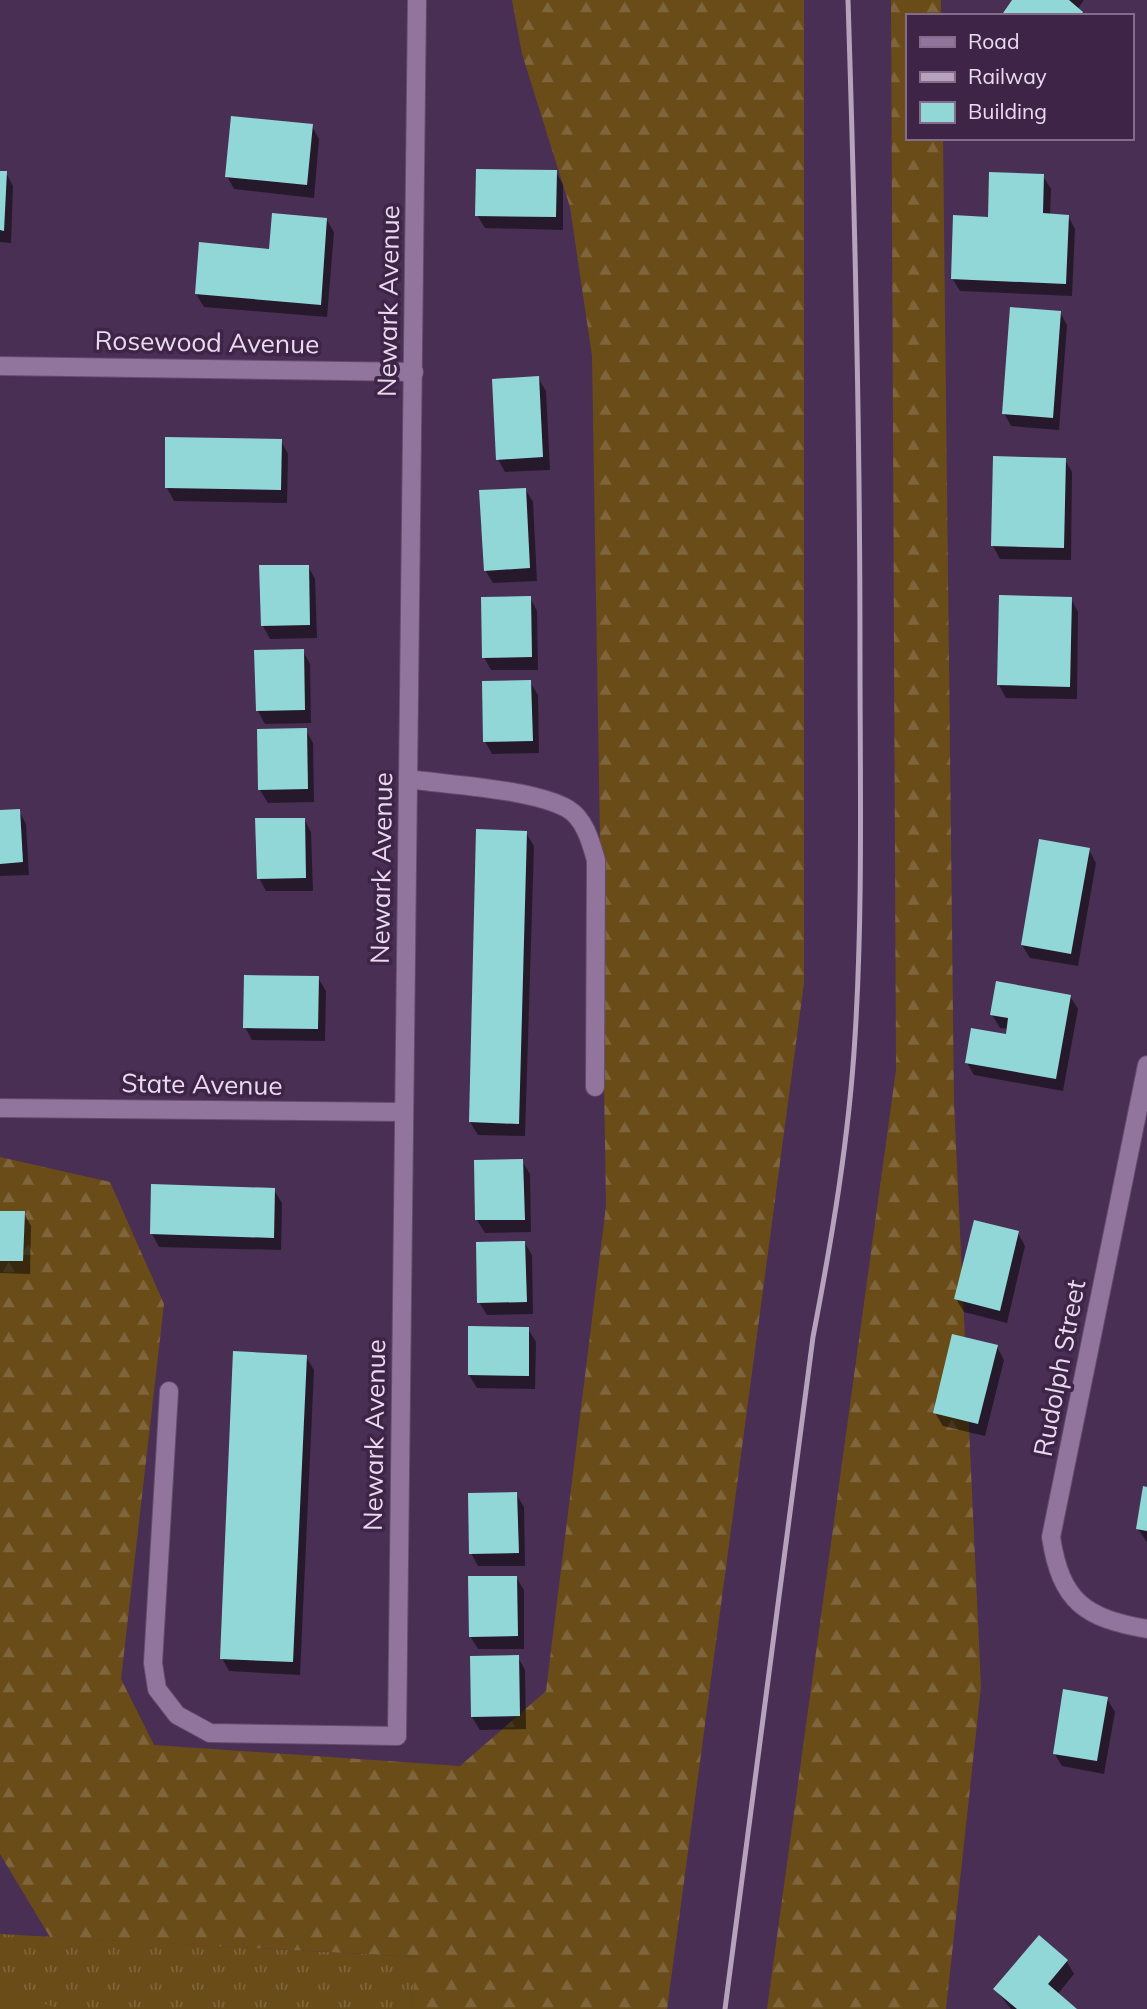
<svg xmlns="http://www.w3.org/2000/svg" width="1147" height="2009" font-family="Mulish,sans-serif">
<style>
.grass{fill:url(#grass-tufts)}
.forest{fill:url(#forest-firs)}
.pitch{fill:#6a4c19}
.shadow{fill:#0007}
.building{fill:#92d7d7}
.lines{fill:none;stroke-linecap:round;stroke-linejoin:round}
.lane-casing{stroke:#634d6c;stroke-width:20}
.street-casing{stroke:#634d6c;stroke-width:20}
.lane{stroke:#92759d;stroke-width:18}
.street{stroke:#92759d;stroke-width:18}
.rail{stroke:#b6a2bd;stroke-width:5}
.labels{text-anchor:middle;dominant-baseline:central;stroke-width:7;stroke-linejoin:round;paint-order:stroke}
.street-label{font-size:26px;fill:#eadaf0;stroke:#3e2548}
</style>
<defs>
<pattern id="grass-tufts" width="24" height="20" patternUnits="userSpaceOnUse" patternTransform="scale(1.75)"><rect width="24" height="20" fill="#6a4c19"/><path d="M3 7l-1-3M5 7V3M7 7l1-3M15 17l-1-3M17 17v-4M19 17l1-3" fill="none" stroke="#7f653b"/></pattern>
<pattern id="forest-firs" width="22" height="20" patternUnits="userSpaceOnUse" patternTransform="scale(1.75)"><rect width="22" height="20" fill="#6a4c19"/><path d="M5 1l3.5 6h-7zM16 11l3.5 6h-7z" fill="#7f653b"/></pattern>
</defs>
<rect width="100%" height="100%" fill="#492f53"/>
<polygon class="grass" points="0,1934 419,1957 411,2009 0,2009"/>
<g class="forest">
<polygon points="512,0 804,0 804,983 667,2009 411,2009 418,1957 50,1937 0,1854 0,1157 110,1182 164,1304 121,1679 154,1745 460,1766 546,1691 606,1206 592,356 570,207 522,54"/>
<polygon points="891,0 941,0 941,16 907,16 907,138 943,138 954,1102 981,1687 946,2009 767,2009 896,1070"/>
</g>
<polygon class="pitch" points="0,1989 60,2009 0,2009"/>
<g class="shadow">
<polygon points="1014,0 1084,0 1077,10 1083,16 1003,16"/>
<polygon points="312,126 319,139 314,198 234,189 227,176"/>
<polygon points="0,172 6,173 13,186 11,243 0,242"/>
<polygon points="556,172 563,185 563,230 485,228 477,215"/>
<polygon points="1043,176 1051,189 1050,215 1068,216 1075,229 1072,296 960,291 952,278 989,219"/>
<polygon points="326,219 334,232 327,317 204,307 196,294"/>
<polygon points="1060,312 1067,325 1059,430 1011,426 1004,413"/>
<polygon points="538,378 546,391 550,470 505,472 498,459"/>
<polygon points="281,441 288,454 287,503 174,501 167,488"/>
<polygon points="1065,460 1072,472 1071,560 1000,559 993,546"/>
<polygon points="525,489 533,502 537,581 493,583 485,570"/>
<polygon points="308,566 315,579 317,638 270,639 263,626"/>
<polygon points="530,598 537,611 538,670 491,670 484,657"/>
<polygon points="1071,599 1078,612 1077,699 1006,698 999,685"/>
<polygon points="303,651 310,664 311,723 265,724 258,711"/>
<polygon points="530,682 538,695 539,753 492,754 485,741"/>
<polygon points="306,730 313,743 314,802 268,803 260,790"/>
<polygon points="19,811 26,824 29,875 0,876 0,812"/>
<polygon points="304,819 311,832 313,891 266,891 259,878"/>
<polygon points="526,833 534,846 525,1136 478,1135 470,1122"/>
<polygon points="1089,850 1096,863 1078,966 1030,958 1022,945"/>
<polygon points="318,978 326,991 325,1041 252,1040 245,1027"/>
<polygon points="1070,996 1078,1009 1063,1091 974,1075 967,1063 1007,1036 1008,1029 1000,1028 992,1015"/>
<polygon points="522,1161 530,1174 531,1232 485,1233 477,1220"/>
<polygon points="274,1190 282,1203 281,1250 159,1247 152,1234"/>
<polygon points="0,1212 24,1213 31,1226 30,1274 0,1273"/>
<polygon points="1018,1233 1025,1246 1007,1323 964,1312 956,1299"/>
<polygon points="524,1242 532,1255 533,1314 487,1315 479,1302"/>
<polygon points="528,1329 536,1342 535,1389 477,1388 469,1375"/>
<polygon points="997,1347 1004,1360 985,1436 943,1426 935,1413"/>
<polygon points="306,1357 314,1370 300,1675 229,1671 222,1658"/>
<polygon points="1147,1489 1147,1542 1138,1529"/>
<polygon points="516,1494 524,1507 525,1566 478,1566 471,1553"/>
<polygon points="516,1577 524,1590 524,1649 478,1649 470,1636"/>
<polygon points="518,1657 525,1670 526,1729 480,1730 472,1717"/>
<polygon points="1107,1699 1115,1712 1104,1774 1062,1766 1054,1753"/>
<polygon points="1039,1938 1067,1962 1074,1974 1057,1995 1074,2009 1011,2009 995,1989"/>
</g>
<g class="building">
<polygon points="1012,0 1069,0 1083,12 1081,16 1001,16"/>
<polygon points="231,116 313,124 307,185 225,177"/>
<polygon points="476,169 557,170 556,217 475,216"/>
<polygon points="0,171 7,171 4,231 0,230"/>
<polygon points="989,172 1044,174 1043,213 1069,215 1066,284 951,279 953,215 988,217"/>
<polygon points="272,213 327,218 321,305 195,294 199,242 269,249"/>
<polygon points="1010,307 1061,311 1053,418 1002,414"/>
<polygon points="539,376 543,457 496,460 492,379"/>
<polygon points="165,437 282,439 281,490 165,488"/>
<polygon points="993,456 1066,458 1064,548 991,546"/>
<polygon points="526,488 530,568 484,571 479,490"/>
<polygon points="259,565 309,565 310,625 261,626"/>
<polygon points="999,595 1072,597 1070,687 997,685"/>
<polygon points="531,596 532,657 482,658 481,597"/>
<polygon points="304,649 305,710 256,711 254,650"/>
<polygon points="531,680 533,741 483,742 482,681"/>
<polygon points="307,728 308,789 258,790 257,729"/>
<polygon points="20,809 23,862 0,864 0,810"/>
<polygon points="255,818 305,818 306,878 257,879"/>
<polygon points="476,829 527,831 519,1124 469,1122"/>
<polygon points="1039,839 1090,848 1071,954 1021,945"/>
<polygon points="244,975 319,976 318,1029 243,1028"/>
<polygon points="996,981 1071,995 1056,1079 965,1063 971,1028 1006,1034 1008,1018 990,1015"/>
<polygon points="523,1159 525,1220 475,1220 474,1160"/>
<polygon points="151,1184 275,1188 274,1238 150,1234"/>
<polygon points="0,1211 25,1211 23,1261 0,1261"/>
<polygon points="974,1220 1019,1231 1000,1311 954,1299"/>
<polygon points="525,1241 527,1302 477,1303 476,1242"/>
<polygon points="468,1326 529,1327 529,1376 468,1375"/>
<polygon points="952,1334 998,1345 978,1424 933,1413"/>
<polygon points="233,1351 307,1355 293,1662 220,1659"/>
<polygon points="1143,1486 1147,1487 1147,1531 1136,1529"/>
<polygon points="517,1492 519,1553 469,1554 468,1493"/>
<polygon points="468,1576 517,1576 518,1636 469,1637"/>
<polygon points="519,1655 520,1716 471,1717 470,1656"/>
<polygon points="1063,1689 1108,1697 1097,1761 1053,1754"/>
<polygon points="1039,1935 1068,1960 1048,1984 1077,2009 1017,2009 993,1989"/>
</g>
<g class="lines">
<g class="lane-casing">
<g id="lane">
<path d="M 408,779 C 449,785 534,789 568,809 C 585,819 591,843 596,860 L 595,1087"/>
<polyline points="169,1391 153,1663 157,1689 177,1715 210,1733 397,1736"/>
</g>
</g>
<g class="street-casing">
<g id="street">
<polyline points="0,366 414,372"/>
<path d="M 1147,1065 L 1051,1537 C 1061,1602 1085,1618 1147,1629"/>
<polyline points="0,1108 404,1112"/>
<polyline points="397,1736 417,0"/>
</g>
</g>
<use href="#lane" class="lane"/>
<use href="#street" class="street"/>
<path class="rail" d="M 725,2009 L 813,1337 C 832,1238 849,1138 855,1037 C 863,910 860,781 860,653 C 860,435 855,218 848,0"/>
</g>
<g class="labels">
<g class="street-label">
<text transform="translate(388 301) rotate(-89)">Newark Avenue</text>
<text transform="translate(207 342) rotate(1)">Rosewood Avenue</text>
<text transform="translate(381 868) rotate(-89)">Newark Avenue</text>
<text transform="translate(202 1084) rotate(1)">State Avenue</text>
<text transform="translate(1059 1368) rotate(-79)">Rudolph Street</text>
<text transform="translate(374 1435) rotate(-89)">Newark Avenue</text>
</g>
</g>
<rect x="906" y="14" width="228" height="126" fill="#3e2548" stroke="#836d8b" stroke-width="2"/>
<rect x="920" y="37" width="35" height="10" fill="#92759d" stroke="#836d8b" stroke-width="2"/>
<text x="968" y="49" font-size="21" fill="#eadaf0">Road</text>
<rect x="920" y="72" width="35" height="10" fill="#b6a2bd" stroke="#836d8b" stroke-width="2"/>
<text x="968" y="84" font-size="21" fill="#eadaf0">Railway</text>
<rect x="920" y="102" width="35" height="21" fill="#92d7d7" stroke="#836d8b" stroke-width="2"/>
<text x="968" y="119" font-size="21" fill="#eadaf0">Building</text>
</svg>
